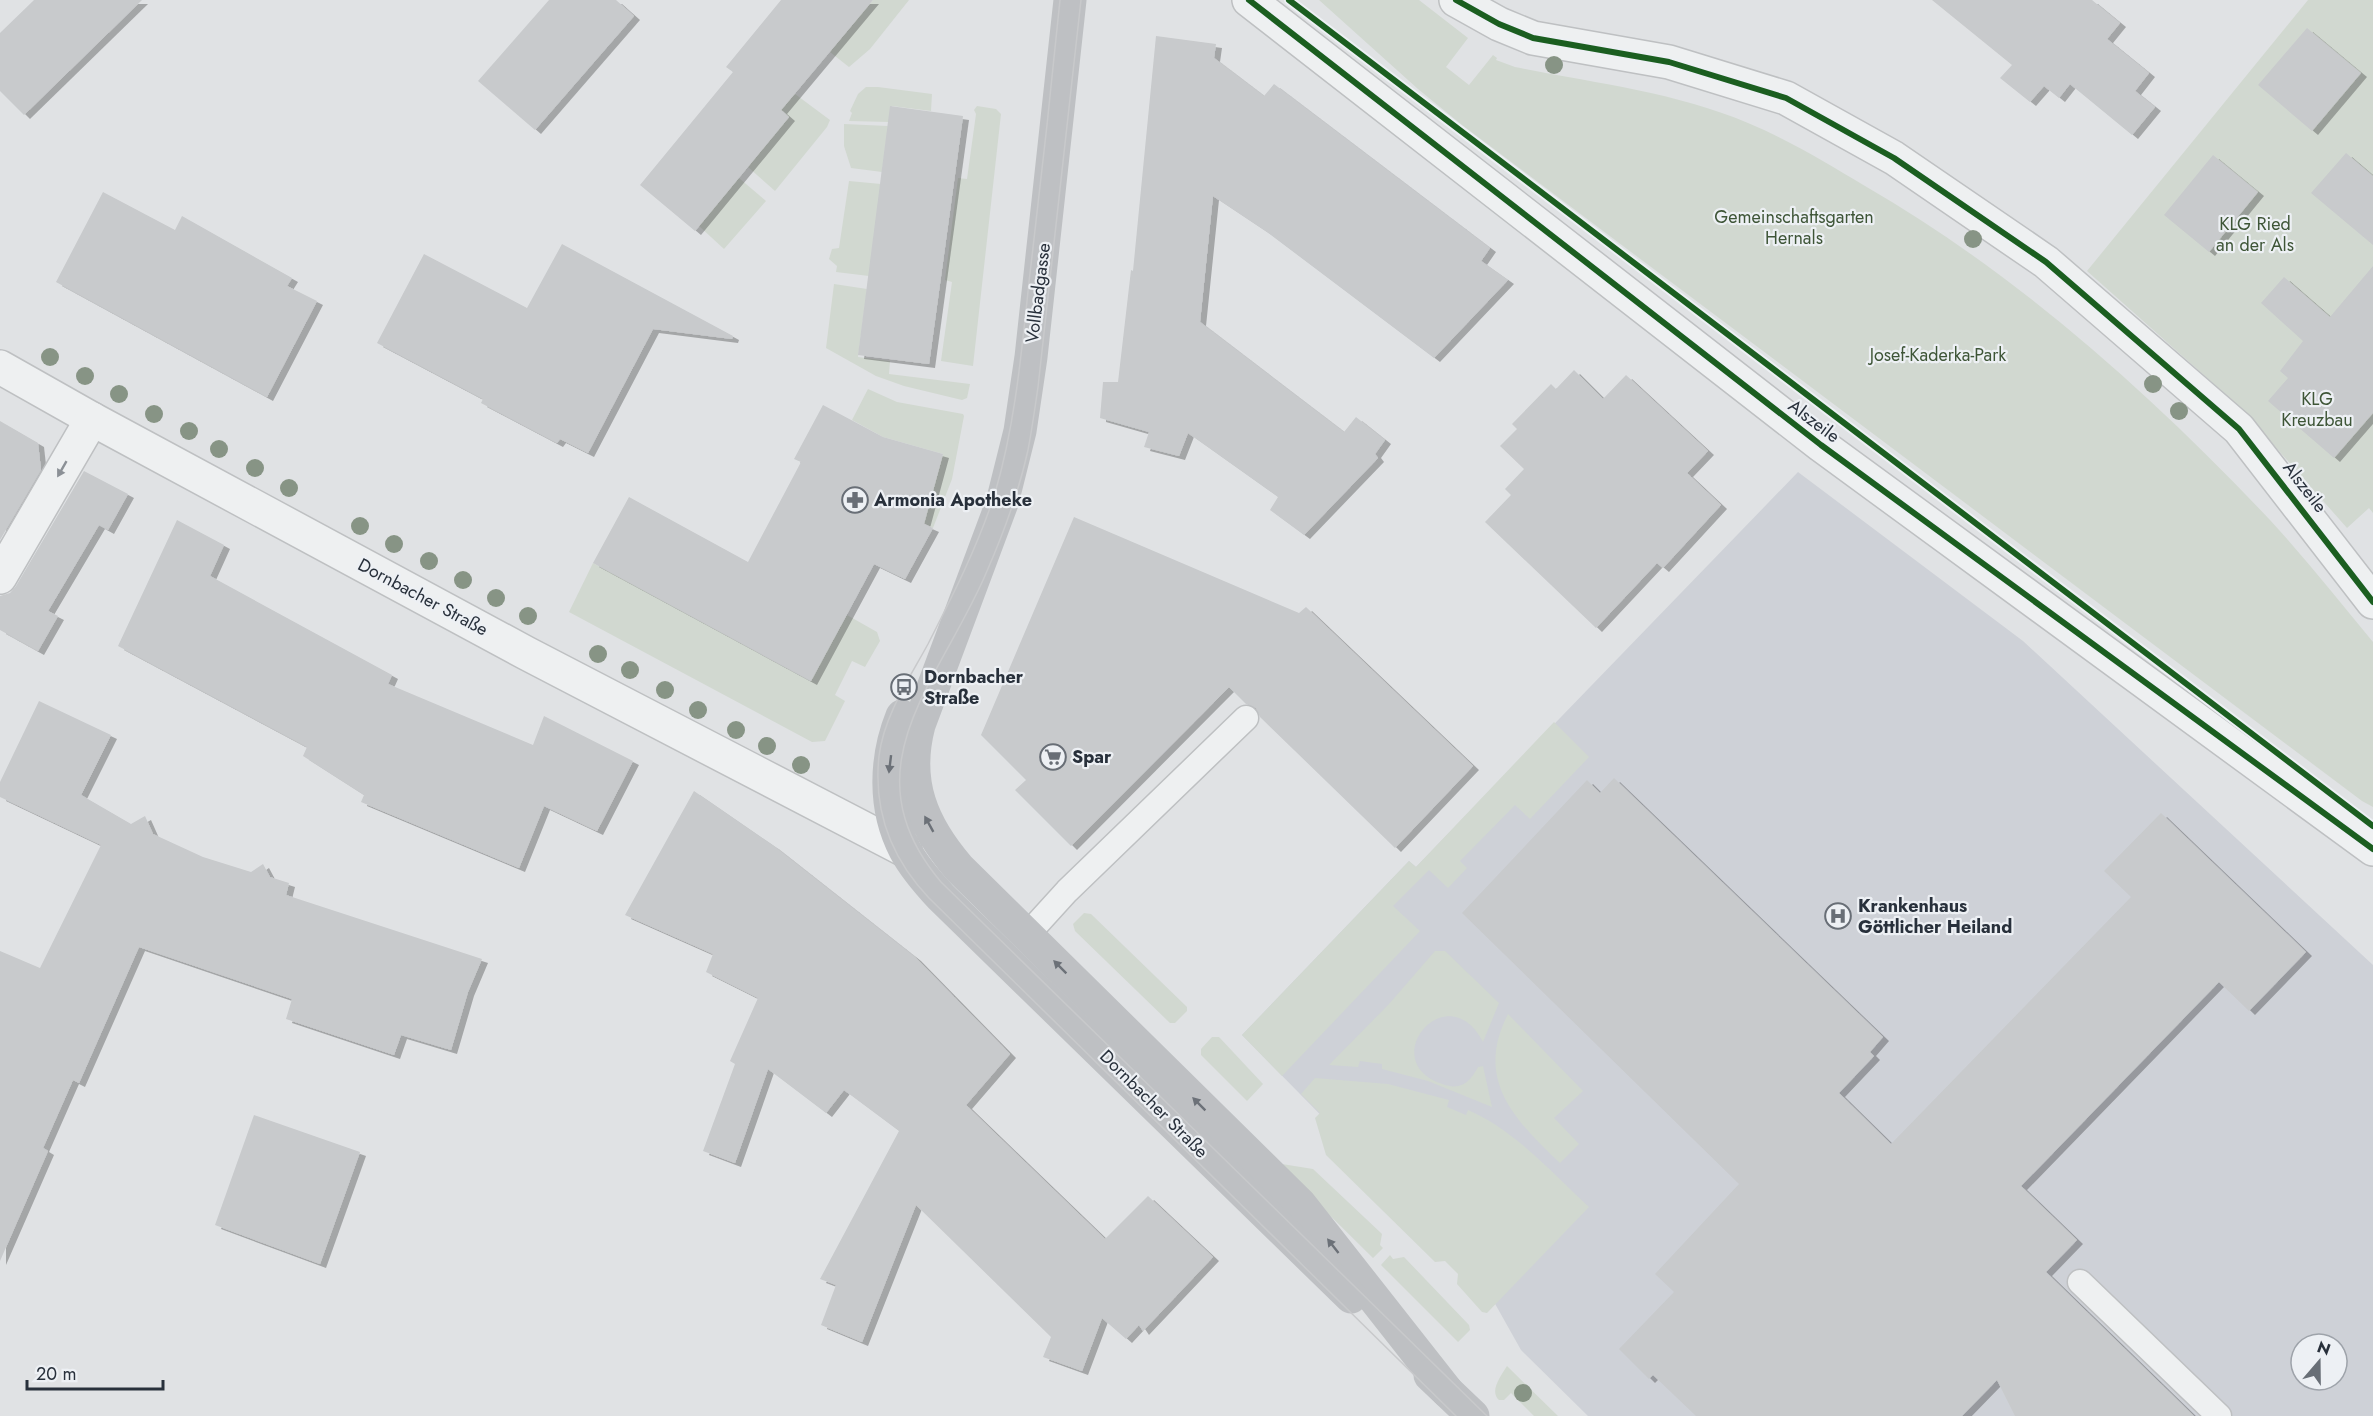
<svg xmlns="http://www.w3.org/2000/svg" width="2373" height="1416" font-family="Jost,sans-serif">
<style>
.built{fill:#ced1d7;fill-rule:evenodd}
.green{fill:#d1d8d0}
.building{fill:#c8cacc;filter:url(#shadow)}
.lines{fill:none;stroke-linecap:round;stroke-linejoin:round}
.service-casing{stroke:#bec0c2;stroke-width:27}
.minor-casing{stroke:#bec0c2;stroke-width:36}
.service{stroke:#eef0f1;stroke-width:24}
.minor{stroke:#eef0f1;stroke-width:33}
.secondary{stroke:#bec0c3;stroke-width:33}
.tram{stroke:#c8c9cb;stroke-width:1.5}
.cycleway-casing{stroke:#edf0f4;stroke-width:10}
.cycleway{stroke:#1b5e20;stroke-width:6}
.tree{fill:#879485}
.oneway{fill:#8b9096}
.oneway2{fill:#6c7178}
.labels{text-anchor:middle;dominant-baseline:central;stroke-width:4.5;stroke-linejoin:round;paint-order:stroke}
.park-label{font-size:18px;fill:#3e5537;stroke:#edf0f4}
.street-label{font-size:18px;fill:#28303b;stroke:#edf0f4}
.poi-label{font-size:18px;font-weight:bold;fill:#28303b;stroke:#edf0f4;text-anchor:start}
</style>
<defs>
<filter id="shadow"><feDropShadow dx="6" dy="4" stdDeviation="0" flood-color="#0004"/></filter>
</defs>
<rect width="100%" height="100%" fill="#e0e2e4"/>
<path class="built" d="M 1798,472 L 2023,641 L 2373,965 L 2373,1416 L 1588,1416 L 1521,1350 L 1480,1277 L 1242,1035 L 1409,861 L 1416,867 ZM 2301,1344 L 2337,1344 L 2337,1380 L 2301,1380 Z"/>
<g class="green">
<polygon points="873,0 909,0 870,49 849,67 830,52"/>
<path d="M 1319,0 L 1419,0 L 1468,38 L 1446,67 L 1469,85 L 1493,55 L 1497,58 L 1496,60 L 1515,67 C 1593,83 1675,92 1748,123 C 1789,140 1827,163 1865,186 C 2017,274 2149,392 2270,520 C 2306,559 2339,601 2373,642 L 2373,807 L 2362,801 L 1462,125 L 1418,89 Z"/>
<polygon points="2308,0 2373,0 2373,513 2369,508 2347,528 2242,409 2087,271"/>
<polygon points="866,87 878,87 932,94 931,111 892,106 889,122 849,121 852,113 850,111 858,94"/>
<polygon points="795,94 830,120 827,127 775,191 748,167 789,117 781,110"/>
<polygon points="977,106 996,109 1001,114 973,366 941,361 952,282 945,280 958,178 967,179 976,114 974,110"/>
<polygon points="844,124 888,126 882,172 851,168 844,146"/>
<polygon points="739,178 766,201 724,249 699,226"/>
<polygon points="849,181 881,184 869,276 836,272 837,266 829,259 832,249 839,248"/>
<polygon points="834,284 867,289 858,357 890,361 889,374 970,384 967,398 962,400 904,386 876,376 826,348"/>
<polygon points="868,389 897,402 963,414 964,416 952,479 933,528 918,520 925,507 929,509 936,496 932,493 943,454 883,437 852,420"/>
<polygon points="593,563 810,681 847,615 877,632 880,641 865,667 852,661 835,695 845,701 825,741 812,742 569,612"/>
<polygon points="1554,722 1589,757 1530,819 1515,805 1460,861 1467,868 1448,888 1429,870 1393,906 1420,931 1282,1076 1242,1035 1409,861 1416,867"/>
<polygon points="1084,913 1091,914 1187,1007 1187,1011 1175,1023 1170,1023 1075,931 1073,924"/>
<path d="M 1435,951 L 1445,951 L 1499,1003 L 1483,1042 C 1446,971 1369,1068 1450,1086 C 1464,1089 1472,1078 1478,1067 L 1483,1066 L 1492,1107 L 1428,1081 L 1382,1069 L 1382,1064 L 1360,1061 L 1358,1067 L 1329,1065 L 1389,1004 Z"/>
<path d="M 1508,1014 L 1583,1091 L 1554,1118 L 1579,1144 L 1560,1163 C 1515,1120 1474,1080 1508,1014 Z"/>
<polygon points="1212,1037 1219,1037 1263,1084 1247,1101 1201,1055 1201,1049"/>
<path d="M 1315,1078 L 1388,1084 L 1449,1100 L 1447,1107 L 1466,1115 L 1468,1110 C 1516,1131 1551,1172 1589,1207 L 1487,1313 L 1482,1312 L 1457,1284 L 1458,1274 L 1445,1261 L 1435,1262 L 1326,1155 L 1315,1118 L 1320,1113 L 1301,1094 Z"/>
<polygon points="1282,1164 1313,1169 1382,1234 1380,1245 1383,1248 1373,1258 1280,1166"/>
<polygon points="1390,1255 1393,1259 1404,1257 1469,1325 1470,1330 1458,1342 1381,1265"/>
<path d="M 1507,1366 L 1558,1416 L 1534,1416 L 1511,1393 L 1504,1400 L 1499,1400 C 1489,1391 1501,1376 1507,1366 Z"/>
</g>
<g class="building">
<polygon points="34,0 142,0 24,115 0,91 0,33"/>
<polygon points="549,0 616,0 634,16 535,130 478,81"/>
<polygon points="781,0 873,0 781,110 789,117 695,231 640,185 733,72 726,67"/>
<polygon points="1932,0 2092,0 2120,23 2107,39 2149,73 2135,91 2155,107 2132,135 2070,84 2059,98 2044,86 2030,102 2000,78 2012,65"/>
<polygon points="2307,28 2361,73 2312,131 2258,85"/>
<polygon points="1156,36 1216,44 1214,58 1264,96 1274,84 1490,248 1481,261 1508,280 1434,358 1267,232 1213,196 1200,322 1344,432 1356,417 1385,440 1375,454 1378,458 1304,535 1270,510 1278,497 1188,433 1179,456 1144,447 1149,432 1100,418 1103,382 1118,382 1131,270 1133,271"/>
<polygon points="890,106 963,116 929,364 858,355"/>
<polygon points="2346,153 2373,176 2373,245 2311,193"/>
<polygon points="2213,155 2258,192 2209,252 2164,215"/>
<polygon points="103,192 175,230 182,216 292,278 287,286 317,301 267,397 56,282"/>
<polygon points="562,244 733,336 732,339 653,329 588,453 560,439 557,443 481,403 483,399 377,343 424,254 527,308"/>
<polygon points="2373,266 2373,413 2334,458 2268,401 2288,378 2280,371 2303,341 2261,303 2284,277 2330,317"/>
<polygon points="1574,370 1603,399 1626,375 1708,451 1687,473 1721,505 1663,568 1657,563 1596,628 1485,522 1511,495 1505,489 1524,469 1500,446 1517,429 1512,424 1551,384 1556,389"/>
<polygon points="823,405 883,437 943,454 924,524 933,528 905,579 874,564 811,681 593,563 629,497 748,562 801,462 794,459"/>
<polygon points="0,421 38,443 41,470 0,540"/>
<polygon points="84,471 128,494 108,530 99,525 48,611 58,616 38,651 0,630 0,596 10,593 16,586"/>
<polygon points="1074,517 1299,613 1306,607 1473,766 1395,848 1260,717 1256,708 1246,704 1229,687 1071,846 1015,790 1026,780 981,735"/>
<polygon points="177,520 224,545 210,576 392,675 388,684 533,745 544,716 633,761 597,831 544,806 519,868 361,802 364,795 303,756 307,747 118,646"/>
<polygon points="39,701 111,735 81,795 131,824 145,816 153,834 203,857 251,872 263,864 270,877 289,883 286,895 482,959 468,992 451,1050 401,1035 394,1055 286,1019 292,999 139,947 79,1083 73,1080 43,1148 48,1151 0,1261 0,951 40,968 101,845 0,797 0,782"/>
<polygon points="1614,778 1883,1037 1870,1052 1874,1056 1839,1093 1891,1144 2131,897 2104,871 2161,813 2306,952 2249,1011 2219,982 2021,1186 2077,1240 2046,1272 2194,1416 2015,1416 1997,1380 1962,1416 1696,1416 1653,1375 1649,1379 1619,1349 1674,1292 1655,1274 1739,1184 1462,913 1587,780 1600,793"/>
<polygon points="694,791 774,846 915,957 1010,1054 966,1105 1105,1239 1148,1196 1213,1257 1143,1331 1139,1325 1126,1339 1102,1318 1082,1371 1043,1357 1051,1337 916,1205 862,1342 821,1325 836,1285 820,1279 899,1131 844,1090 826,1113 768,1069 735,1163 703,1151 735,1064 730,1061 758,998 706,972 713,954 625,915"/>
<polygon points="254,1115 360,1152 320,1264 215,1225"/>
</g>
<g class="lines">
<g class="service-casing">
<g id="service">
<polyline points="1027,935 1067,891 1246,718"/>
<polyline points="2080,1282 2219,1416"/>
</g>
</g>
<g class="minor-casing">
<g id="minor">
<polyline points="1249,0 1821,445 2373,849"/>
<polyline points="1456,0 1499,24 1533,38 1669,62 1786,98 1894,158 2046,262 2239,429 2373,602"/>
<polyline points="0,367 92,419 526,653 905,850"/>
<polyline points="0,577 92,419"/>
</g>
</g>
<use href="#service" class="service"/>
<use href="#minor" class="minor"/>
<g class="secondary">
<path d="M 1070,0 L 1031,357 L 1020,431 L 1002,503 L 919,725 C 904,782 922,825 959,868 L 1300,1204 L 1447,1391"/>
<path d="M 902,716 C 885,758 883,808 905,850 C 914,867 928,883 941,897 L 1351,1297"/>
<polyline points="1430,1375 1473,1416"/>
</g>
<g class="tram">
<path d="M 1060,0 C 1051,91 1041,182 1030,273 C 1022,346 1016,422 995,493 C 978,546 953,595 928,644 C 909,679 884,716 879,756 C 873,812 891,858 929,898 L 1456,1416"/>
<path d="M 1081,0 L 1038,387 C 1035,408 1032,429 1028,450 C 1019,491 1004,532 987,571 C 942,679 844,767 941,882 L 1487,1416"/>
</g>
<g class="cycleway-casing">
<g id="cycleway">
<polyline points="1249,0 1821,445 2373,849"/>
<polyline points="1289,0 2373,826"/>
<polyline points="1456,0 1499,24 1533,38 1669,62 1786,98 1894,158 2046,262 2239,429 2373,602"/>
</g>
</g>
<use href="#cycleway" class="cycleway"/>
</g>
<g class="tree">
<circle cx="1554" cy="65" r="9"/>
<circle cx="1973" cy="239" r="9"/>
<circle cx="50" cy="357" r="9"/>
<circle cx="85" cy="376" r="9"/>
<circle cx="2153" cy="384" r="9"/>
<circle cx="119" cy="394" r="9"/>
<circle cx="2179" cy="411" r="9"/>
<circle cx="154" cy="414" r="9"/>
<circle cx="189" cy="431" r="9"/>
<circle cx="219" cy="449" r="9"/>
<circle cx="255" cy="468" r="9"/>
<circle cx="289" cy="488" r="9"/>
<circle cx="360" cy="526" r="9"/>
<circle cx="394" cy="544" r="9"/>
<circle cx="429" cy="561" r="9"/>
<circle cx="463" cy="580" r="9"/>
<circle cx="496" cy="598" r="9"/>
<circle cx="528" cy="616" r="9"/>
<circle cx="598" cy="654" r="9"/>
<circle cx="630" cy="670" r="9"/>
<circle cx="665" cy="690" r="9"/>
<circle cx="698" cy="710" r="9"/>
<circle cx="736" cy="730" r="9"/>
<circle cx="767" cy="746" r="9"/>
<circle cx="801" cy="765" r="9"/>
<circle cx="1523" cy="1393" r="9"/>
</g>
<defs><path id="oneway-solid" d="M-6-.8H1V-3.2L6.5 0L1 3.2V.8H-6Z" transform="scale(1.5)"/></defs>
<use class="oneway" href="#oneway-solid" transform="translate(62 469) rotate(120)"/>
<g class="oneway2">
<use href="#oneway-solid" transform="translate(890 764) rotate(97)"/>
<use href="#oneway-solid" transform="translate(929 824) rotate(-119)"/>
<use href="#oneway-solid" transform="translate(1060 967) rotate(-135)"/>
<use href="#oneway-solid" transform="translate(1199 1104) rotate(-135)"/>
<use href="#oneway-solid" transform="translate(1333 1246) rotate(-128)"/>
</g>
<defs>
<g id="pharmacy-ring" transform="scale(1.35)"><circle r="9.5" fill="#edf0f4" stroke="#686e76" stroke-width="1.5"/><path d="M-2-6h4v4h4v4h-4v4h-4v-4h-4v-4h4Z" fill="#686e76"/></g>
<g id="bus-ring" transform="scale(1.35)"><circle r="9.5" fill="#edf0f4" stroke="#686e76" stroke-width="1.5"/><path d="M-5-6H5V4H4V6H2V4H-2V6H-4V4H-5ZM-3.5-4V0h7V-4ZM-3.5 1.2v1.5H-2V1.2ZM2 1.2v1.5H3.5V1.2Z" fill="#686e76"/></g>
<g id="supermarket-ring" transform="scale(1.35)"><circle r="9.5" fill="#edf0f4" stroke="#686e76" stroke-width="1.5"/><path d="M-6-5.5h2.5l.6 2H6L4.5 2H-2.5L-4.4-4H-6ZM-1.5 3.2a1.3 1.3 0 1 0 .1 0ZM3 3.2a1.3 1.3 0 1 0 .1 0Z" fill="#686e76"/></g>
<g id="hospital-ring" transform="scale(1.35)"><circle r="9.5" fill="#edf0f4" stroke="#686e76" stroke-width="1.5"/><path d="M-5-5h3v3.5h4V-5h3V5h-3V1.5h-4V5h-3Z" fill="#686e76"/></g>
</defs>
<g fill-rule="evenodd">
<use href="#pharmacy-ring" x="855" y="500"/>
<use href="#bus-ring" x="904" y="687"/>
<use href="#supermarket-ring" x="1053" y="757"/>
<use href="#hospital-ring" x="1838" y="916"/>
</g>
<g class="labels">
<g class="park-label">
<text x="1794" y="217">Gemeinschaftsgarten<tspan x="1794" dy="21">Hernals</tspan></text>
<text x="2255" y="224">KLG Ried<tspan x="2255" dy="21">an der Als</tspan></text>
<text x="1938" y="355">Josef-Kaderka-Park</text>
<text x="2317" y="399">KLG<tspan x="2317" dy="21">Kreuzbau</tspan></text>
</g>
<g class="street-label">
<text transform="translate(1038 293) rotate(-83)">Vollbadgasse</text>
<text transform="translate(1814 421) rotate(37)">Alszeile</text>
<text transform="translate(2305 487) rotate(52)">Alszeile</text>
<text transform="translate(423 597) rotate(28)">Dornbacher Straße</text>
<text transform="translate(1154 1104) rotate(45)">Dornbacher Straße</text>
</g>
<g class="poi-label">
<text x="874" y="500">Armonia Apotheke</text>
<text x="924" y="677">Dornbacher<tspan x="924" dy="21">Straße</tspan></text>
<text x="1072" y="757">Spar</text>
<text x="1858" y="906">Krankenhaus<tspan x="1858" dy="21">Göttlicher Heiland</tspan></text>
</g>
</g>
<g transform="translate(2319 1362) rotate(20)"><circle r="28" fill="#edf0f4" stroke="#9ea3aa" stroke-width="1.5"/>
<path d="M0-4.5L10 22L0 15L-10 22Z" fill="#686e76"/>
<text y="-9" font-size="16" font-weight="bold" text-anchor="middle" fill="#28303b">N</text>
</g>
<path d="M27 1380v9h136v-9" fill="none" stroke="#28303b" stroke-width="3"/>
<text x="36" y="1380" font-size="18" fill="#28303b" stroke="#edf0f4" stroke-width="4.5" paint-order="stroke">20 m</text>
</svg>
